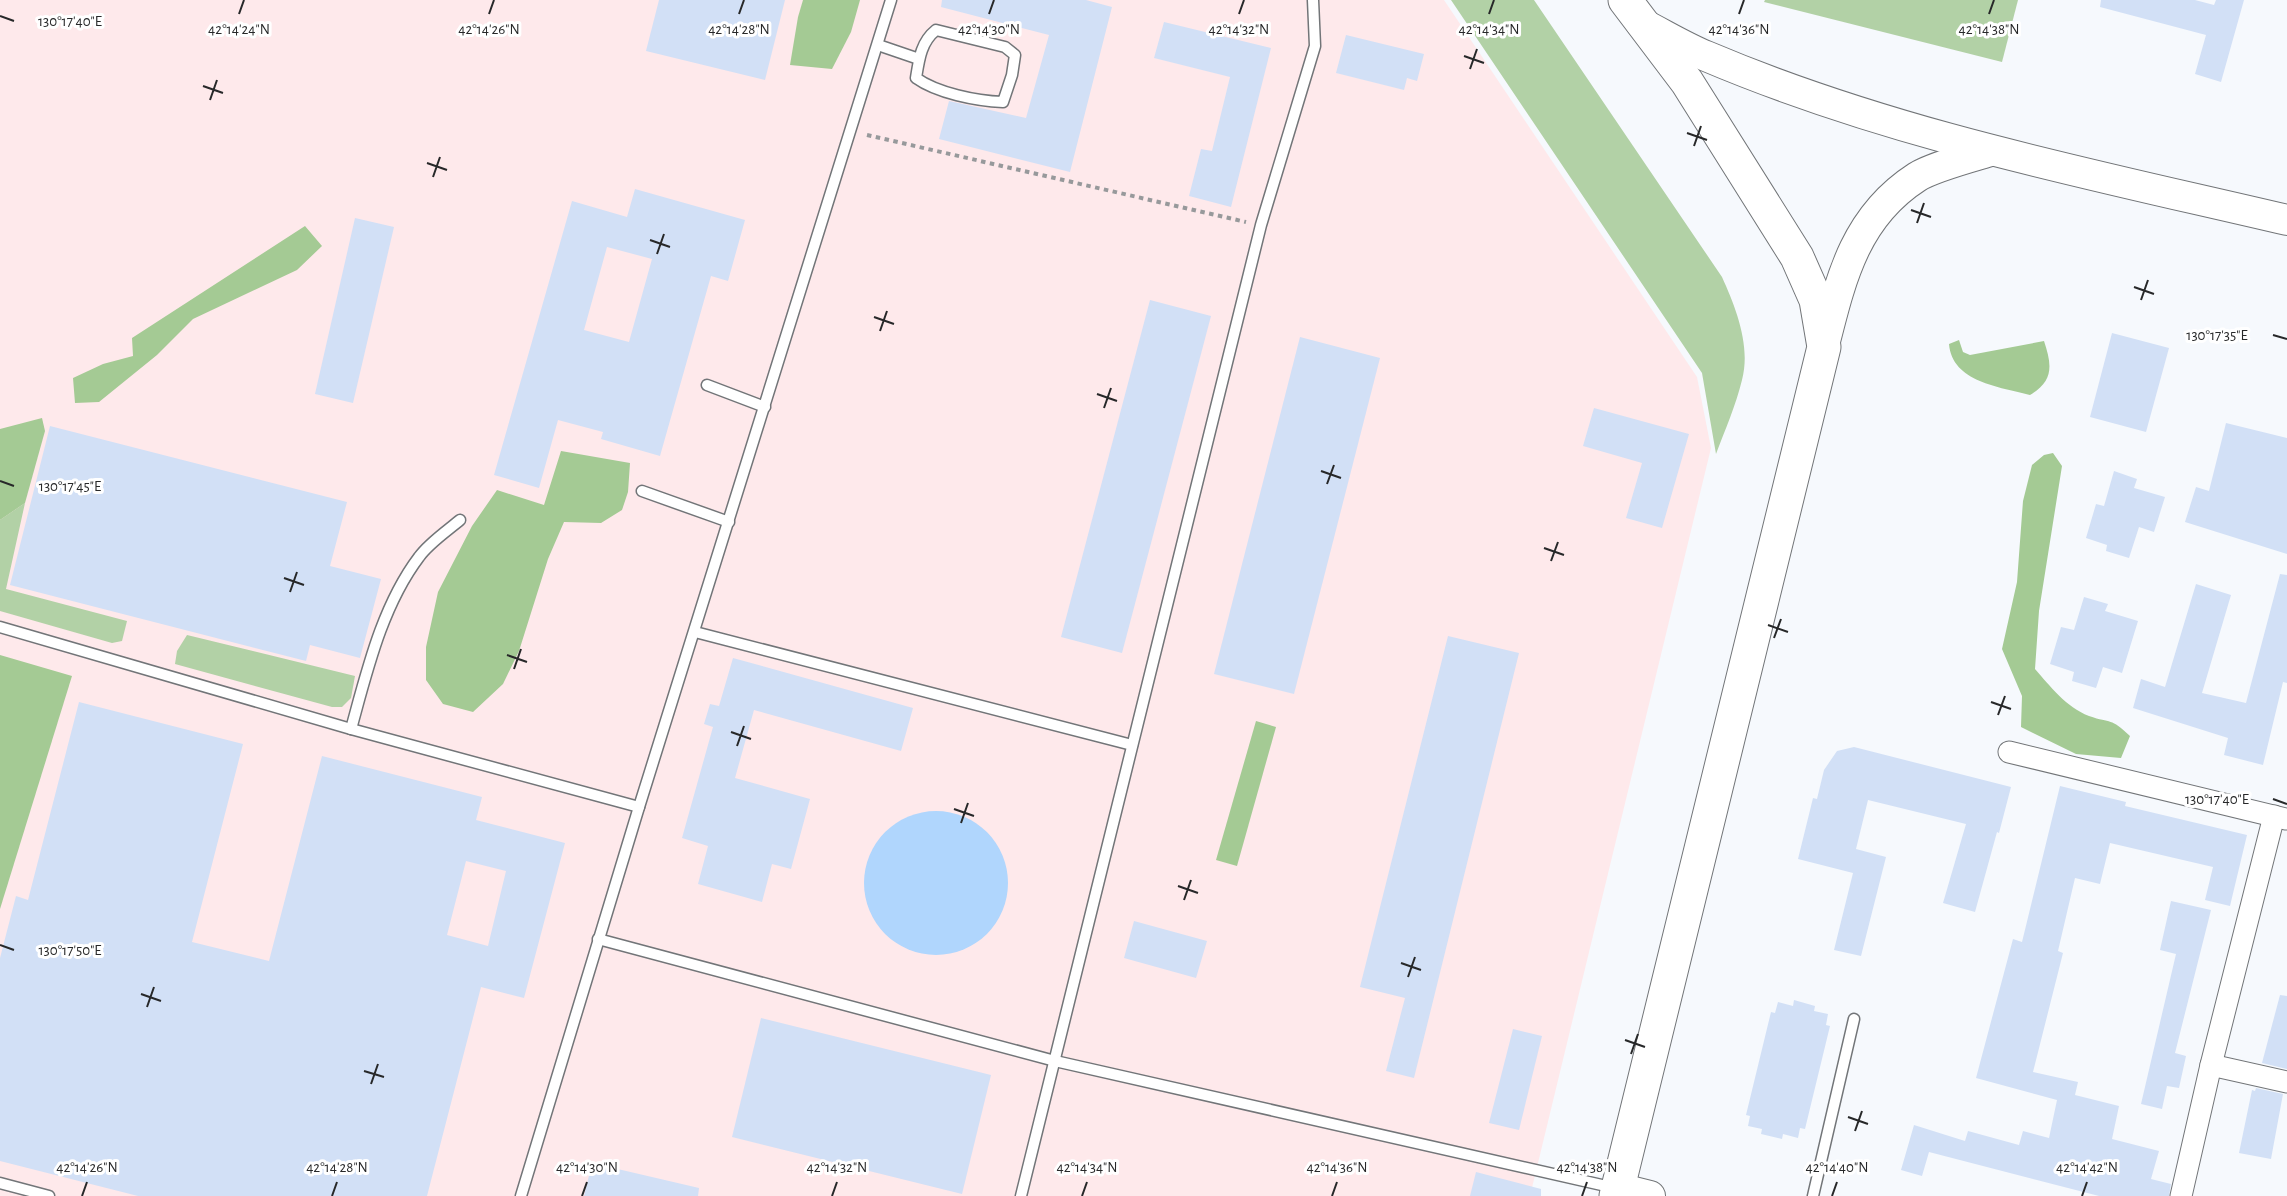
<svg xmlns="http://www.w3.org/2000/svg" width="2287" height="1196" font-family="'Alegreya Sans',sans-serif">
<style>
.industrial{fill:#fee9eb}
.green{fill:#b2d1a6}
.forest{fill:#a4ca94}
.water{fill:#b0d6fd}
.building{fill:#d2e0f6;fill-rule:evenodd}
.lines{fill:none;stroke-linecap:round;stroke-linejoin:round}
.lane-casing{stroke:#727578;stroke-width:13}
.street-casing{stroke:#727578;stroke-width:23}
.secondary-casing{stroke:#727578;stroke-width:32}
.highway-casing{stroke:#727578;stroke-width:35}
.path{stroke:#97999b;stroke-width:4;stroke-dasharray:4.5 4.5;stroke-linecap:butt}
.lane{stroke:#fff;stroke-width:10}
.street{stroke:#fff;stroke-width:21}
.secondary{stroke:#fff;stroke-width:30}
.highway{stroke:#fff;stroke-width:33}
.ticks{fill:none;stroke:#272829;stroke-width:2}
.ticks-label{font-size:15px;text-anchor:middle;fill:#272829;stroke:#fff;stroke-width:6;stroke-linejoin:round;paint-order:stroke}
</style>
<rect width="100%" height="100%" fill="#f6f9fd"/>
<polygon class="industrial" points="0,0 1444,0 1697,377 1711,448 1530,1196 0,1196"/>
<g class="green">
<path d="M 1451,0 L 1534,0 L 1722,277 C 1736,308 1751,346 1742,380 C 1736,405 1725,430 1716,454 L 1702,373 Z"/>
<polygon points="1765,0 2018,0 2002,62 1764,2"/>
<polygon points="25,503 6,589 127,621 122,641 112,643 0,611 0,520"/>
<polygon points="187,635 355,676 351,698 342,707 332,707 175,664 177,651"/>
</g>
<g class="forest">
<polygon points="803,0 860,0 851,32 832,69 790,65 798,17"/>
<polygon points="305,226 322,246 297,270 193,319 157,355 99,402 75,403 73,378 103,364 133,356 132,338"/>
<path d="M 1959,340 L 1963,352 L 1970,355 L 2044,341 C 2052,365 2054,381 2030,395 C 2000,387 1952,382 1949,344 Z"/>
<polygon points="42,418 45,431 25,503 0,520 0,429"/>
<polygon points="561,451 630,463 628,492 622,510 601,523 564,522 548,559 519,651 503,684 473,712 443,704 426,680 426,647 438,592 472,526 497,490 544,505"/>
<path d="M 2053,453 L 2062,466 L 2039,611 L 2035,669 C 2050,686 2066,707 2089,716 C 2112,724 2110,717 2130,736 L 2121,758 L 2076,754 L 2021,727 L 2022,696 L 2002,649 L 2017,582 L 2023,501 L 2032,465 L 2044,455 Z"/>
<polygon points="0,655 72,676 0,909"/>
<polygon points="1256,721 1276,727 1237,866 1216,860"/>
</g>
<circle class="water" cx="936" cy="883" r="72"/>
<g class="building">
<polygon points="659,0 785,0 765,80 646,51"/>
<polygon points="942,0 1086,0 1112,7 1070,172 939,139 949,101 1026,118 1049,35 941,7"/>
<polygon points="2101,0 2195,0 2214,5 2216,0 2244,0 2221,82 2195,74 2206,35 2100,7"/>
<polygon points="1164,22 1271,48 1231,207 1189,196 1201,149 1212,151 1230,77 1154,58"/>
<polygon points="1346,35 1424,54 1417,81 1407,78 1404,90 1336,73"/>
<path d="M 635,189 L 745,220 L 728,281 L 711,276 L 660,456 L 601,439 L 603,432 L 558,420 L 539,488 L 494,475 L 572,201 L 627,217 ZM 607,247 L 652,259 L 629,342 L 584,330 Z"/>
<polygon points="355,218 394,227 353,403 315,394"/>
<polygon points="1150,300 1211,316 1122,653 1061,637"/>
<polygon points="2112,333 2169,348 2146,432 2090,417"/>
<polygon points="1300,337 1380,358 1294,694 1214,674"/>
<polygon points="1594,408 1689,434 1662,528 1626,518 1642,463 1583,446"/>
<polygon points="2226,423 2287,438 2287,554 2185,522 2196,487 2209,491"/>
<polygon points="50,426 347,502 330,566 381,579 360,658 310,645 306,661 10,585"/>
<polygon points="2114,471 2137,479 2134,488 2165,497 2154,532 2139,527 2129,558 2106,551 2107,545 2086,538 2096,504 2104,506"/>
<polygon points="2280,574 2287,575 2287,683 2283,682 2263,765 2224,755 2228,738 2133,708 2141,679 2165,687 2196,584 2231,595 2202,693 2246,703"/>
<polygon points="2084,597 2108,604 2105,611 2138,621 2122,673 2103,667 2096,688 2072,681 2074,672 2050,664 2061,627 2074,630"/>
<polygon points="1448,636 1519,653 1414,1078 1386,1071 1405,998 1360,987"/>
<polygon points="733,658 913,708 901,751 754,710 735,778 810,799 791,869 772,864 762,902 698,884 708,846 682,838 713,727 704,724 710,704 719,706"/>
<path d="M 79,702 L 243,744 L 192,942 L 269,961 L 322,756 L 482,797 L 476,820 L 565,843 L 524,998 L 481,987 L 427,1196 L 138,1196 L 0,1161 L 0,958 L 16,896 L 28,900 ZM 466,861 L 506,871 L 488,946 L 447,935 Z"/>
<polygon points="1854,747 2011,787 1999,833 1997,832 1975,912 1943,903 1966,824 1868,800 1856,849 1886,857 1861,956 1834,950 1853,873 1798,859 1813,798 1817,799 1824,770 1837,751"/>
<polygon points="2060,786 2126,802 2125,806 2247,835 2230,906 2205,900 2213,867 2110,843 2100,884 2075,878 2058,951 2063,953 2033,1072 2078,1082 2075,1095 2119,1106 2112,1139 2159,1151 2151,1179 2171,1184 2169,1196 2099,1196 1929,1152 1922,1176 1901,1170 1914,1125 1965,1141 1968,1131 2019,1145 2023,1131 2049,1138 2057,1100 1976,1078 2013,939 2022,942"/>
<polygon points="2171,901 2211,910 2175,1053 2186,1056 2179,1088 2167,1086 2162,1109 2141,1104 2176,954 2160,950"/>
<polygon points="1134,921 1207,941 1196,978 1124,958"/>
<polygon points="2280,995 2287,996 2287,1069 2262,1063"/>
<polygon points="1794,1000 1815,1006 1814,1011 1828,1014 1826,1025 1830,1026 1805,1129 1800,1128 1798,1138 1783,1134 1782,1139 1761,1134 1762,1129 1748,1126 1750,1116 1746,1115 1771,1012 1775,1013 1778,1002 1793,1006"/>
<polygon points="761,1018 991,1075 962,1194 732,1137"/>
<polygon points="1513,1029 1542,1036 1519,1130 1489,1123"/>
<polygon points="2256,1088 2283,1094 2271,1159 2239,1153 2252,1090 2255,1091"/>
<polygon points="592,1163 699,1188 698,1196 584,1196"/>
<polygon points="1476,1172 1541,1189 1541,1196 1470,1196"/>
</g>
<g class="lines">
<g class="lane-casing">
<g id="lane">
<path d="M 936,30 L 1005,47 L 1015,55 L 1012,75 L 1003,102 C 976,101 937,93 916,78 C 919,59 921,42 936,30 Z"/>
<polyline points="878,45 919,59"/>
<polyline points="707,385 765,407"/>
<polyline points="642,491 729,522"/>
<polyline points="0,627 351,729 639,807"/>
<polyline points="695,632 1132,745"/>
<path d="M 351,729 C 367,671 382,606 419,557 C 429,543 447,531 460,520"/>
<polyline points="598,939 1055,1061 1615,1188"/>
<polyline points="0,1183 49,1196"/>
<polyline points="521,1196 639,807 891,0"/>
<polyline points="1021,1196 1261,225 1315,46 1313,0"/>
<polyline points="1813,1196 1854,1019"/>
</g>
</g>
<g class="street-casing">
<g id="street">
<polyline points="2009,752 2286,819"/>
<polyline points="2211,1065 2287,1082"/>
<polyline points="2181,1196 2211,1065 2274,816"/>
</g>
</g>
<g class="secondary-casing">
<g id="secondary">
<path d="M 1641,23 C 1663,34 1684,47 1706,56 C 1892,135 2091,174 2287,220"/>
<path d="M 1824,345 C 1841,278 1855,217 1917,177 C 1933,167 1971,157 1991,151"/>
<polyline points="1618,1188 1650,1196"/>
</g>
</g>
<g class="highway-casing">
<polyline id="highway" points="1616,1196 1824,347 1816,300 1797,257 1687,82 1625,0"/>
</g>
<polyline class="path" points="867,135 1246,222"/>
<use href="#lane" class="lane"/>
<use href="#street" class="street"/>
<use href="#secondary" class="secondary"/>
<use href="#highway" class="highway"/>
</g>
<path class="ticks" d="M 239,14 L 244,0M 489,14 L 494,0M 739,14 L 744,0M 989,14 L 994,0M 1239,14 L 1244,0M 1489,14 L 1494,0M 1739,14 L 1744,0M 1989,14 L 1994,0M 0,16 L 14,21M 1464,56 L 1484,63M 1470,69 L 1477,49M 203,86 L 223,93M 210,100 L 217,80M 1687,133 L 1707,140M 1694,146 L 1701,126M 427,163 L 447,170M 433,177 L 440,157M 1911,210 L 1931,217M 1917,223 L 1924,203M 650,240 L 670,247M 657,254 L 664,234M 2134,287 L 2154,294M 2141,300 L 2148,280M 874,317 L 894,324M 880,331 L 887,311M 2273,335 L 2287,339M 1097,394 L 1117,401M 1104,408 L 1111,388M 1321,471 L 1341,478M 0,481 L 14,486M 1327,484 L 1334,465M 1544,548 L 1564,555M 1551,561 L 1558,542M 284,578 L 304,585M 290,592 L 297,572M 1768,625 L 1788,632M 1774,638 L 1781,619M 507,655 L 527,662M 514,669 L 521,649M 1991,702 L 2011,709M 1998,715 L 2005,696M 731,732 L 751,739M 737,746 L 744,726M 2273,799 L 2287,804M 954,809 L 974,816M 961,823 L 968,803M 1178,886 L 1198,893M 1184,900 L 1191,880M 0,945 L 14,950M 1401,963 L 1421,970M 1408,977 L 1415,957M 141,994 L 161,1001M 147,1007 L 154,987M 1625,1040 L 1645,1047M 1631,1054 L 1638,1034M 364,1071 L 384,1077M 371,1084 L 378,1064M 1848,1117 L 1868,1124M 1855,1131 L 1862,1111M 82,1196 L 87,1182M 332,1196 L 337,1182M 582,1196 L 587,1182M 832,1196 L 837,1182M 1082,1196 L 1087,1182M 1332,1196 L 1337,1182M 1582,1196 L 1587,1182M 1832,1196 L 1837,1182M 2082,1196 L 2087,1182"/>
<g class="ticks-label">
<text x="70" y="26">130°17'40"E</text>
<text x="239" y="34">42°14'24"N</text>
<text x="489" y="34">42°14'26"N</text>
<text x="739" y="34">42°14'28"N</text>
<text x="989" y="34">42°14'30"N</text>
<text x="1239" y="34">42°14'32"N</text>
<text x="1489" y="34">42°14'34"N</text>
<text x="1739" y="34">42°14'36"N</text>
<text x="1989" y="34">42°14'38"N</text>
<text x="2217" y="340">130°17'35"E</text>
<text x="70" y="491">130°17'45"E</text>
<text x="2217" y="804">130°17'40"E</text>
<text x="70" y="955">130°17'50"E</text>
<text x="87" y="1172">42°14'26"N</text>
<text x="337" y="1172">42°14'28"N</text>
<text x="587" y="1172">42°14'30"N</text>
<text x="837" y="1172">42°14'32"N</text>
<text x="1087" y="1172">42°14'34"N</text>
<text x="1337" y="1172">42°14'36"N</text>
<text x="1587" y="1172">42°14'38"N</text>
<text x="1837" y="1172">42°14'40"N</text>
<text x="2087" y="1172">42°14'42"N</text>
</g>
</svg>
